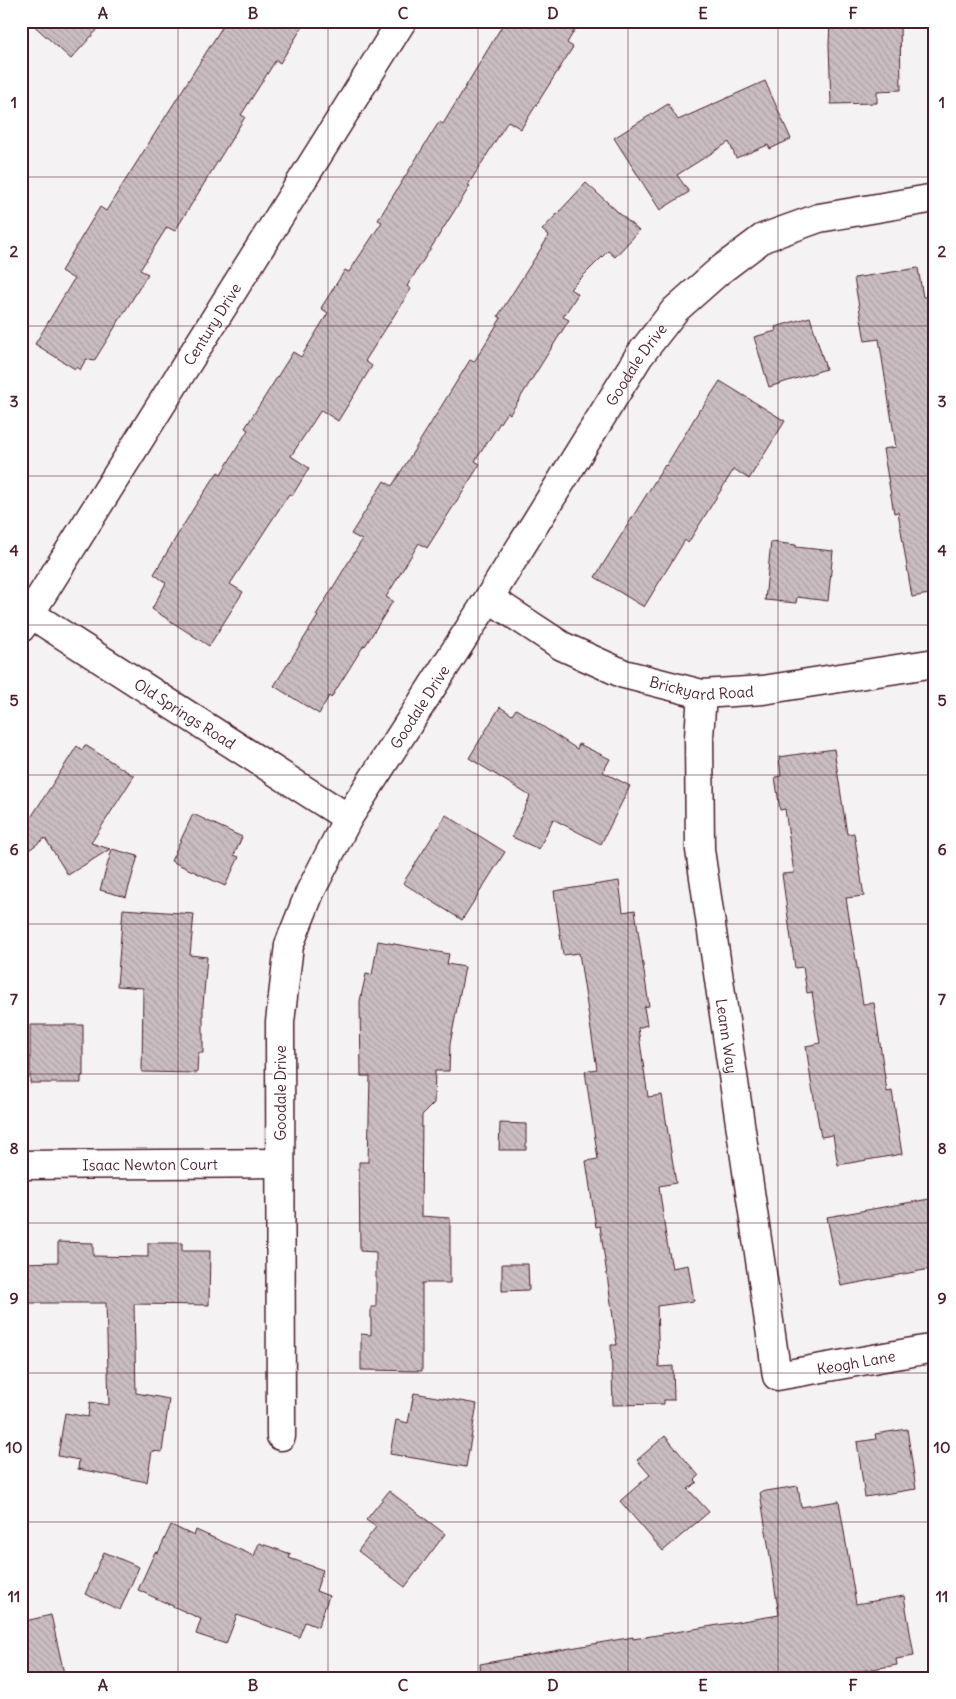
<svg xmlns="http://www.w3.org/2000/svg" width="956" height="1699" font-family="Delius,sans-serif">
<style>
.building{fill:url(#building-back-hatch);stroke:#4a1f2b}
.lines{fill:none;stroke-linecap:round;stroke-linejoin:round}
.minor-casing{stroke:#4a1f2b;stroke-width:31}
.minor{stroke:#fff;stroke-width:28}
.grid{fill:none;stroke:#4a1f2b;stroke-width:1;stroke-opacity:0.55}
.labels{text-anchor:middle;dominant-baseline:central;stroke-width:4;stroke-linejoin:round;paint-order:stroke}
.street-label{font-size:15px;fill:#4a1f2b;stroke:#fff}
.neatline{fill:none;stroke:#4a1f2b;stroke-width:2}
.grid-label{font-size:16px;text-anchor:middle;font-weight:bold;fill:#4a1f2b}
</style>
<defs>
<pattern id="building-back-hatch" width="6" height="6" patternUnits="userSpaceOnUse" patternTransform="scale(1.25)"><rect width="6" height="6" fill="#cabdc1"/><path d="M-1 5l2 2M0 0l6 6M5-1l2 2" fill="none" stroke="#afa2a6"/></pattern>
</defs>
<rect width="100%" height="100%" fill="#f4f2f2"/>
<filter id="ink" filterUnits="userSpaceOnUse"><feTurbulence type="fractalNoise" baseFrequency=".02" numOctaves="2"/><feDisplacementMap in="SourceGraphic" scale="10" xChannelSelector="R" yChannelSelector="G"/><feConvolveMatrix kernelMatrix="1 2 1 2 8 2 1 2 1" color-interpolation-filters="sRGB"/></filter>
<g filter="url(#ink)">
<g class="building">
<polygon points="29,21 105,21 71,59"/>
<polygon points="226,21 306,21 280,63 276,60 241,115 245,117 175,231 167,227 140,270 148,274 94,361 86,359 80,370 76,367 75,369 35,344 74,279 61,271 100,207 106,211"/>
<polygon points="505,21 580,21 567,43 573,47 521,129 508,121 468,185 470,186 407,286 411,289 365,361 372,366 338,421 321,410 291,456 309,468 292,496 289,494 230,584 243,592 209,646 152,609 166,583 154,574 195,506 218,472 221,474 248,430 245,428 293,352 301,357 328,313 321,308 345,270 349,272 382,222 378,220 439,122 443,124"/>
<polygon points="830,21 900,21 901,90 877,91 877,103 831,104 829,45"/>
<polygon points="765,81 791,139 770,149 768,145 736,158 729,142 677,175 689,192 660,210 614,138 668,104 678,120"/>
<polygon points="586,183 639,231 615,257 608,251 570,289 578,294 563,317 569,320 510,414 507,412 475,461 480,464 427,548 419,543 386,597 393,601 365,646 364,645 331,698 329,696 319,714 274,686 318,616 316,615 362,540 351,534 384,481 392,486 470,360 474,362 501,318 498,316 549,236 542,230"/>
<polygon points="918,268 923,297 935,296 935,593 912,597 898,512 894,513 883,449 896,447 879,339 865,341 854,278"/>
<polygon points="810,317 826,369 769,387 754,337 776,331 775,327"/>
<polygon points="720,381 785,421 749,479 734,469 688,543 685,540 644,607 595,577 665,465 666,466 700,409 701,410"/>
<polygon points="771,542 796,545 796,547 833,551 828,601 797,597 796,603 765,600"/>
<polygon points="500,707 512,715 516,709 577,749 579,744 610,759 603,772 630,786 601,844 553,819 539,849 512,837 530,796 469,758"/>
<polygon points="85,745 134,776 91,843 110,849 68,875 45,838 21,856 21,833 77,746 82,750"/>
<polygon points="834,749 847,834 854,833 864,896 846,898 863,1004 874,1003 887,1092 892,1091 902,1154 838,1165 833,1135 821,1137 811,1081 806,1046 820,1043 812,992 807,993 803,967 795,968 782,874 794,873 785,809 780,810 775,777 781,776 779,757"/>
<polygon points="193,814 242,837 234,855 239,857 225,886 171,861"/>
<polygon points="446,815 505,852 462,920 403,883"/>
<polygon points="112,849 138,856 126,897 100,890"/>
<polygon points="619,881 623,912 635,910 649,1006 644,1007 647,1025 638,1028 648,1097 662,1095 676,1183 659,1186 666,1237 672,1268 688,1265 694,1301 657,1306 659,1367 673,1366 674,1400 664,1400 664,1404 613,1405 611,1345 617,1345 600,1226 596,1227 586,1161 598,1159 585,1071 597,1069 579,953 563,955 554,891"/>
<polygon points="123,909 194,914 190,955 207,957 203,1005 203,1053 198,1053 197,1073 142,1072 143,988 117,986"/>
<polygon points="378,941 449,954 447,964 465,967 450,1044 449,1071 435,1071 434,1103 422,1115 421,1216 450,1218 450,1283 422,1283 422,1371 361,1370 361,1334 371,1335 371,1307 376,1307 376,1252 360,1251 359,1162 368,1162 370,1076 361,1076 360,1001 366,974 372,975"/>
<polygon points="30,1025 83,1025 83,1076 81,1076 81,1083 30,1083"/>
<polygon points="500,1123 526,1124 526,1150 499,1150"/>
<polygon points="935,1198 935,1268 841,1286 827,1217"/>
<polygon points="58,1242 93,1243 93,1256 148,1257 148,1243 182,1243 182,1251 210,1251 209,1305 134,1304 136,1393 169,1399 162,1452 152,1451 147,1482 78,1469 79,1460 58,1456 65,1413 88,1417 90,1402 109,1405 106,1303 21,1303 21,1263 58,1262"/>
<polygon points="502,1264 528,1264 529,1290 502,1291"/>
<polygon points="414,1393 477,1404 466,1467 390,1454 396,1420 408,1423"/>
<polygon points="907,1429 916,1489 865,1497 857,1442 876,1439 875,1434"/>
<polygon points="665,1436 699,1476 695,1480 697,1482 688,1489 709,1512 663,1551 620,1501 650,1475 637,1460"/>
<polygon points="798,1486 801,1507 839,1501 856,1604 904,1596 914,1656 896,1659 897,1665 818,1678 481,1678 480,1664 633,1637 633,1639 779,1615 760,1492"/>
<polygon points="389,1491 445,1534 405,1587 358,1551 376,1527 366,1520"/>
<polygon points="171,1525 194,1536 196,1530 254,1556 259,1543 291,1554 289,1558 323,1570 316,1591 329,1596 318,1627 305,1622 299,1637 237,1615 226,1644 196,1634 201,1619 138,1590 155,1552 158,1553"/>
<polygon points="104,1552 139,1567 120,1610 85,1594"/>
<polygon points="51,1615 65,1678 21,1678 21,1622"/>
</g>
<g class="lines">
<g class="minor-casing">
<g id="minor">
<path id="s1" d="M 489,598 L 562,646 L 624,674 L 702,694 L 763,690 L 935,663"/>
<path id="s2" d="M 21,608 L 348,818"/>
<path id="s3" d="M 21,628 L 402,21"/>
<path id="s4" d="M 702,694 L 699,737 L 700,850 L 777,1376 L 935,1348"/>
<path id="s5" d="M 21,1165 L 279,1163"/>
<path id="s6" d="M 281,1436 L 280,1022 L 289,945 L 310,892 L 348,818 L 489,598 L 639,356 L 675,310 L 719,271 L 763,238 L 819,218 L 935,198"/>
</g>
</g>
<use href="#minor" class="minor"/>
</g>
</g>
<path class="grid" d="M 178,21 L 178,1678M 328,21 L 328,1678M 478,21 L 478,1678M 628,21 L 628,1678M 778,21 L 778,1678M 21,177 L 935,177M 21,326 L 935,326M 21,476 L 935,476M 21,625 L 935,625M 21,775 L 935,775M 21,924 L 935,924M 21,1074 L 935,1074M 21,1223 L 935,1223M 21,1373 L 935,1373M 21,1522 L 935,1522"/>
<g class="labels">
<g class="street-label">
<text stroke="none"><textPath href="#s3" startOffset="359">Century Drive</textPath></text>
<text stroke="none"><textPath href="#s6" startOffset="1169">Goodale Drive</textPath></text>
<text stroke="none"><textPath href="#s1" startOffset="235">Brickyard Road</textPath></text>
<text stroke="none"><textPath href="#s6" startOffset="764">Goodale Drive</textPath></text>
<text stroke="none"><textPath href="#s2" startOffset="195">Old Springs Road</textPath></text>
<text stroke="none"><textPath href="#s4" startOffset="344">Leann Way</textPath></text>
<text transform="translate(280 1093) rotate(-90)">Goodale Drive</text>
<text stroke="none"><textPath href="#s5" startOffset="129">Isaac Newton Court</textPath></text>
<text stroke="none"><textPath href="#s4" startOffset="768">Keogh Lane</textPath></text>
</g>
</g>
<rect width="956" height="1699" fill="none" stroke="#fff" stroke-width="55"/>
<rect x="28" y="28" width="900" height="1644" class="neatline"/>
<g class="grid-label">
<text x="103" y="19">A</text>
<text x="253" y="19">B</text>
<text x="403" y="19">C</text>
<text x="553" y="19">D</text>
<text x="703" y="19">E</text>
<text x="853" y="19">F</text>
<text x="14" y="108">1</text>
<text x="942" y="108">1</text>
<text x="14" y="257">2</text>
<text x="942" y="257">2</text>
<text x="14" y="407">3</text>
<text x="942" y="407">3</text>
<text x="14" y="556">4</text>
<text x="942" y="556">4</text>
<text x="14" y="706">5</text>
<text x="942" y="706">5</text>
<text x="14" y="855">6</text>
<text x="942" y="855">6</text>
<text x="14" y="1005">7</text>
<text x="942" y="1005">7</text>
<text x="14" y="1154">8</text>
<text x="942" y="1154">8</text>
<text x="14" y="1304">9</text>
<text x="942" y="1304">9</text>
<text x="14" y="1453">10</text>
<text x="942" y="1453">10</text>
<text x="14" y="1602">11</text>
<text x="942" y="1602">11</text>
<text x="103" y="1691">A</text>
<text x="253" y="1691">B</text>
<text x="403" y="1691">C</text>
<text x="553" y="1691">D</text>
<text x="703" y="1691">E</text>
<text x="853" y="1691">F</text>
</g>
</svg>
